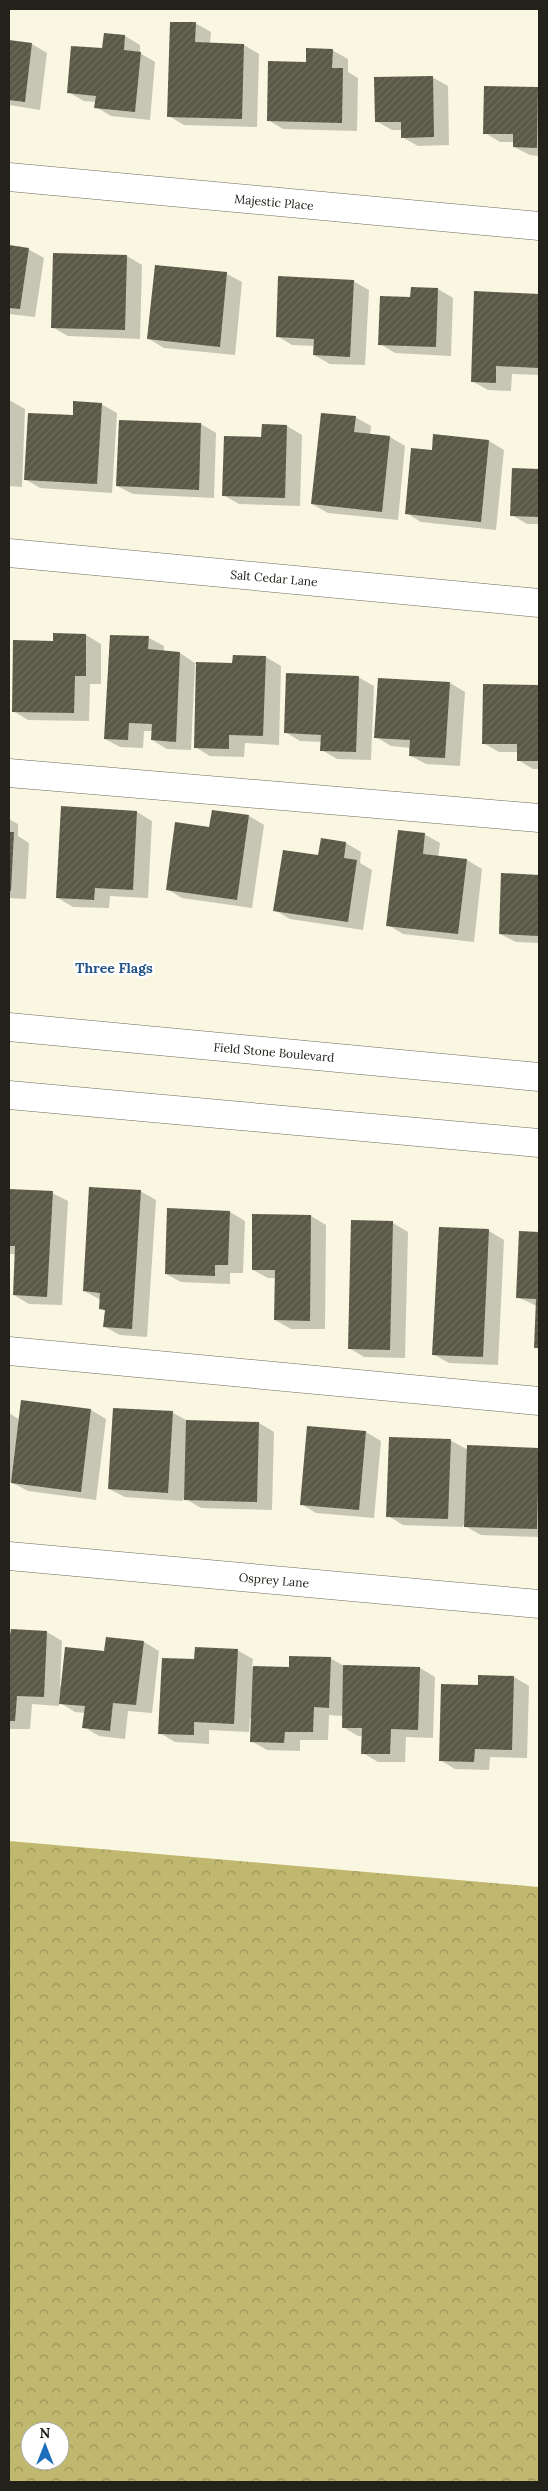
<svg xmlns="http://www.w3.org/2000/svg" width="548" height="2491" font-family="Lora,serif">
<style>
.forest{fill:url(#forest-crowns);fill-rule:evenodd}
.shadow{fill:#0003}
.building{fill:url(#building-hatch)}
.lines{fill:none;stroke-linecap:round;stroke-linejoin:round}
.minor-casing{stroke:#6d6b59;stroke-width:29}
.minor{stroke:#fff;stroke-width:28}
.labels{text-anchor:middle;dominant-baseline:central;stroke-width:5;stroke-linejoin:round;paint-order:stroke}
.street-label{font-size:12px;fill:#22211a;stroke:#fff}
.neighbourhood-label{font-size:14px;font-weight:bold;fill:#235387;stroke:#fff}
</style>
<defs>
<pattern id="forest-crowns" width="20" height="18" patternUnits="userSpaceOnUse" patternTransform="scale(1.25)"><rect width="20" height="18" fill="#c1b86f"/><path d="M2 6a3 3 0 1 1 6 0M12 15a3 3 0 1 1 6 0" fill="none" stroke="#9c955a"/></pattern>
<pattern id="building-hatch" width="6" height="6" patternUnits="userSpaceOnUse" patternTransform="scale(1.25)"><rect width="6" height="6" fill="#5a5846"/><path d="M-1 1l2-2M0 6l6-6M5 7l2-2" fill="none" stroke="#6e6c5d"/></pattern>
</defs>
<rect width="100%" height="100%" fill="#f9f7e2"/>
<path class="forest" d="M 9,1841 L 539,1887 L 539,2482 L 9,2482 ZM 30,2431 L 60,2431 L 60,2461 L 30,2461 Z"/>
<g class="shadow">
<polygon points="195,23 211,32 210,44 244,45 259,54 257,127 184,125 169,116"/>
<polygon points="125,36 140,45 140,53 155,62 150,120 111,116 96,107 96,102 84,101 68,92 104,49"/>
<polygon points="9,42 32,44 47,53 40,110 9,105"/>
<polygon points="332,50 348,59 348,72 358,78 357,131 283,129 268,120 307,63"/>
<polygon points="432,77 448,86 449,145 418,146 402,137 402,130 392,130 376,121"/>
<polygon points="486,87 539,89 539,156 530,155 514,147 514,142 500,142 485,133"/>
<polygon points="9,246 28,249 44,258 35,317 9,314"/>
<polygon points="127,256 142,265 140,339 68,336 52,327"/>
<polygon points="156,266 227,274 242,282 235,355 164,348 149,339"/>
<polygon points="353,281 369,290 365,365 330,364 314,355 315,346 292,345 277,336"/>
<polygon points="438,289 453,298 451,356 395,353 380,344 411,299"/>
<polygon points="475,292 539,295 539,375 512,374 511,391 488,390 472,381"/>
<polygon points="9,400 25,409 22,487 9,486"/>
<polygon points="101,404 117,413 112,493 40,488 25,479 74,416"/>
<polygon points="355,417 371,426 370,435 390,437 405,446 398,520 328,513 312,504"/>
<polygon points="201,424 216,433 214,498 133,494 117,486"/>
<polygon points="287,426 302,435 300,506 239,504 223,495 262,439"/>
<polygon points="434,436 489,441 504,450 496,530 421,522 406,513 433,451"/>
<polygon points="513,469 539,471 539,529 539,524 527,524 512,515"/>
<polygon points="55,635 86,635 101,644 101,684 90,684 89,721 28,720 13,711 55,643"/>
<polygon points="149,638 164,646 164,652 180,653 195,663 233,664 266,657 281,666 279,745 245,743 244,757 210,756 195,747 198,664 195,664 191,750 167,749 152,740 153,731 144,731 143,748 120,747 105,739"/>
<polygon points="358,677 374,686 371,760 337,759 322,750 322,742 300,741 285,732"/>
<polygon points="450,683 465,692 460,766 426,764 411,756 411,748 391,746 376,737"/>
<polygon points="484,685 539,686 539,769 533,769 518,760 518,752 499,752 483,743"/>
<polygon points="63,808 137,812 152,821 148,898 110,896 109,908 73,907 58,898"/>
<polygon points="249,816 264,825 252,908 182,898 167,889 210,829"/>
<polygon points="9,819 18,824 18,836 29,843 26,899 9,898"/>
<polygon points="424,834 440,843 438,857 467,860 482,869 474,942 403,934 388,925"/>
<polygon points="346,843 361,852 360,863 372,870 363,930 290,919 275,910"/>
<polygon points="503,875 539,876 539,943 516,942 500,934"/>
<polygon points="9,1190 52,1193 68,1201 62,1305 29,1304 14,1295 16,1254 9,1254"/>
<polygon points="140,1191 156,1200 147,1337 120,1335 105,1327 106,1311 101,1308 101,1300 84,1291"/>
<polygon points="230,1212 245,1221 243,1273 230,1273 230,1284 181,1282 166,1274"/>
<polygon points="311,1216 326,1225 325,1329 291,1329 275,1320 276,1278 268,1278 253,1270"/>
<polygon points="393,1223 408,1232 405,1358 364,1357 349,1348"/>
<polygon points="440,1228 489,1231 504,1240 498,1365 449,1363 433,1354"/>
<polygon points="520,1232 539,1233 539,1349 535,1347 537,1306 517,1297"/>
<polygon points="22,1401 91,1410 106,1419 96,1500 28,1491 9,1481 9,1413 20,1420"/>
<polygon points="173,1413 188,1421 259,1423 274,1432 272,1510 201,1508 184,1498 183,1501 125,1497 109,1489"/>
<polygon points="308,1427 366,1432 381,1441 374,1518 316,1513 301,1504"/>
<polygon points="450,1440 468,1450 468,1447 539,1449 539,1537 481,1535 463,1525 463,1527 403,1525 388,1516"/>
<polygon points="47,1632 62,1641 60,1686 105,1653 144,1642 159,1651 152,1713 128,1711 125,1739 99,1736 84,1727 86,1713 75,1712 59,1702 59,1706 32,1704 30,1729 9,1729 9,1642"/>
<polygon points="237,1650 253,1659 252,1667 290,1668 330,1658 344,1666 420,1668 435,1677 433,1738 406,1737 405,1762 378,1762 363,1753 363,1736 358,1736 343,1727 343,1716 329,1715 328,1740 300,1740 300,1751 267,1750 251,1741 252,1718 250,1718 249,1732 209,1730 209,1744 175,1742 160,1733 195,1661"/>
<polygon points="479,1676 514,1677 529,1686 527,1758 490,1757 489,1770 455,1769 440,1760 479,1687"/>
</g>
<g class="building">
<polygon points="170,22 196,22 195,42 244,44 242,119 167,117"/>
<polygon points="104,33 125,35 124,50 141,52 135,112 94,108 96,96 67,93 71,46 102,48"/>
<polygon points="9,40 32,43 25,102 9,100"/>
<polygon points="306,48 333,49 332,68 343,68 342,123 267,121 268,61 306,62"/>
<polygon points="433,76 434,137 401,138 401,122 375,122 374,77"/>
<polygon points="484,86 538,87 537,148 513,147 513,134 483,134"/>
<polygon points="9,245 29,248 20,309 9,308"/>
<polygon points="53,253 127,255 125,330 51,328"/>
<polygon points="155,265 227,272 220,347 147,339"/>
<polygon points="278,276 354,280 350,357 313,355 314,339 276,337"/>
<polygon points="411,287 438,288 436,347 378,345 380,296 410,297"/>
<polygon points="474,291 539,294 539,368 496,366 496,383 471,382"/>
<polygon points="73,401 102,403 97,484 24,480 28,413 73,415"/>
<polygon points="321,413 356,416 354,432 390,436 382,512 311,504"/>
<polygon points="119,420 201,423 199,490 116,486"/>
<polygon points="262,424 287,425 285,498 222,496 224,436 261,437"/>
<polygon points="433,434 489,440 481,522 405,514 411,448 432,450"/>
<polygon points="512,468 539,469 539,517 510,516"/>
<polygon points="53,633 86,634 86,676 75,676 74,713 12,712 13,640 53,641"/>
<polygon points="110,635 149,636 148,649 180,652 176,742 151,740 152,724 129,723 128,740 104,739"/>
<polygon points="233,655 266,656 263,736 229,735 229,749 194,748 196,662 232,663"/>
<polygon points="286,673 359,676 356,752 320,751 321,735 284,733"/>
<polygon points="378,678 450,682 445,758 409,756 410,740 374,738"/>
<polygon points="483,684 539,685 539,761 517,761 517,744 482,744"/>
<polygon points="61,806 137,811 133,890 95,888 94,900 56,898"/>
<polygon points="212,810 249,815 237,900 166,890 175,822 209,827"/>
<polygon points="398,830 425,833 423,854 467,859 458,934 386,926"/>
<polygon points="9,832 14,832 11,891 9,891"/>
<polygon points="321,838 346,842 344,858 357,860 348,922 273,911 283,850 318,855"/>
<polygon points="501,873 539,875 539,936 499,934"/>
<polygon points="89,1187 141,1190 132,1329 103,1327 105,1310 99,1309 100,1293 83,1291"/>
<polygon points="9,1189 53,1191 47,1297 13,1295 15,1246 9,1246"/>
<polygon points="167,1208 230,1211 228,1265 215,1265 215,1276 165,1274"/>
<polygon points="252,1214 311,1215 310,1321 274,1320 275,1270 252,1270"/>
<polygon points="351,1220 393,1221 390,1350 348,1349"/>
<polygon points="439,1227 489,1229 483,1357 432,1355"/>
<polygon points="519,1231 539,1232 539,1348 534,1348 536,1299 516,1298"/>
<polygon points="21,1400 91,1409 81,1492 11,1483"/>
<polygon points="113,1408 173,1411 168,1493 108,1489"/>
<polygon points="186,1420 259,1422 257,1502 184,1500"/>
<polygon points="307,1426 366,1431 359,1510 300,1505"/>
<polygon points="389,1437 451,1439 448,1519 386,1517"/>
<polygon points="467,1445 539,1448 537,1529 464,1527"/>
<polygon points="11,1629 47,1631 44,1697 17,1696 15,1721 9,1721 9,1641"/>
<polygon points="106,1637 144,1641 136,1705 113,1703 110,1731 82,1728 85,1706 59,1704 65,1647 104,1651"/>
<polygon points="195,1647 238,1649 234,1724 194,1722 194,1735 158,1734 162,1658 194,1659"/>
<polygon points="289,1656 331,1657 329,1708 314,1707 313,1732 285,1732 284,1743 250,1742 253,1666 289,1667"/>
<polygon points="343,1665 420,1667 418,1730 391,1729 390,1754 361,1754 362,1728 342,1728"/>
<polygon points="478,1675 514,1676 512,1750 475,1749 474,1762 439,1761 441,1684 478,1685"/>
</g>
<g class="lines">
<g class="minor-casing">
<g id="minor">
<polyline points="9,177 539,226"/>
<polyline points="9,553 539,603"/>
<polyline points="9,773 539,818"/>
<polyline points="9,1027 539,1077"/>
<polyline points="9,1095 539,1143"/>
<polyline points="9,1351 539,1401"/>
<polyline points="9,1556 539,1604"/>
</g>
</g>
<use href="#minor" class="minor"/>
</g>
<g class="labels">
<g class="street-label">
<text transform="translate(274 202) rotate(5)">Majestic Place</text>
<text transform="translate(274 578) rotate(5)">Salt Cedar Lane</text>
<text transform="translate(274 1052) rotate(5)">Field Stone Boulevard</text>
<text transform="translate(274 1580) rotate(5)">Osprey Lane</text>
</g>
<g class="neighbourhood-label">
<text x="114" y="968">Three Flags</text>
</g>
</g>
<rect width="548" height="2491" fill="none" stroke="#22211a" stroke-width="20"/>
<g transform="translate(45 2446)"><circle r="24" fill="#ffffff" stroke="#a7a6a3"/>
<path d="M0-4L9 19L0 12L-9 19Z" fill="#1c6dbb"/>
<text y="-8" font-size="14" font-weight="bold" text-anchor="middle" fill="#22211a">N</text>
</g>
</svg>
